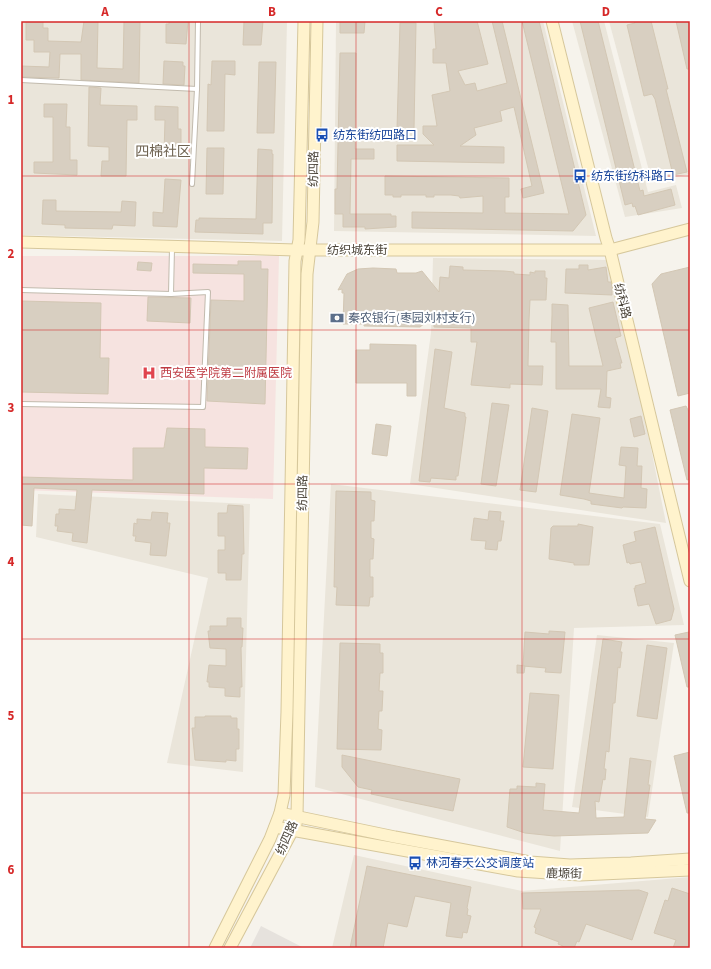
<svg xmlns="http://www.w3.org/2000/svg" width="711" height="969" font-family="'Source Sans 3','Noto Sans SC',sans-serif">
<style>
.residential{fill:#eae5da}
.industrial{fill:#e6e2dd}
.medical{fill:#f6e3e0}
.building{fill:#d8cfc1;stroke:#d3c7b4}
.lines{fill:none;stroke-linecap:round;stroke-linejoin:round}
.lane-casing{stroke:#c2bbae;stroke-width:6}
.secondary-casing{stroke:#d6c79b;stroke-width:13}
.lane{stroke:#fff;stroke-width:4}
.secondary{stroke:#fff3cd;stroke-width:11}
.grid{fill:none;stroke:#d62828;stroke-width:1;stroke-opacity:0.55}
.labels{text-anchor:middle;dominant-baseline:central;stroke-width:4;stroke-linejoin:round;paint-order:stroke}
.transit-label{font-size:12px;fill:#164399;stroke:#fff;text-anchor:start}
.street-label{font-size:12px;fill:#4b4439;stroke:#fff}
.service-label{font-size:12px;fill:#4e5e75;stroke:#fff;text-anchor:start}
.health-label{font-size:12px;fill:#be3a42;stroke:#fff;text-anchor:start}
.quarter-label{font-size:14px;fill:#6e6250;stroke:#fff}
.neatline{fill:none;stroke:#d62828;stroke-width:1.5}
.grid-label{font-size:13px;text-anchor:middle;font-weight:bold;fill:#d62828}
</style>
<rect width="100%" height="100%" fill="#f6f3ec"/>
<g class="residential">
<polygon points="21,21 287,21 282,241 21,235"/>
<polygon points="336,21 543,21 596,236 334,231"/>
<polygon points="572,21 604,21 648,192 676,185 682,208 625,217"/>
<polygon points="609,21 690,21 690,174 652,182"/>
<polygon points="433,258 613,260 666,523 410,484 431,333"/>
<polygon points="331,484 660,524 684,625 574,628 560,851 315,787"/>
<polygon points="38,494 250,504 243,772 167,763 208,578 36,537"/>
<polygon points="597,635 674,643 648,817 572,807"/>
<polygon points="354,855 522,891 690,877 690,948 332,948"/>
</g>
<polygon class="industrial" points="261,926 304,948 250,948"/>
<polygon class="medical" points="21,256 279,256 273,499 21,490"/>
<g class="building">
<polygon points="26,21 43,21 43,28 48,28 48,41 81,42 84,21 98,21 97,68 123,69 124,21 140,21 139,83 81,80 81,54 60,54 59,78 21,77 21,66 49,67 50,52 34,52 34,40 26,40"/>
<polygon points="169,21 188,21 186,44 166,43 166,24 169,24"/>
<polygon points="244,21 263,21 261,45 243,45"/>
<polygon points="340,21 365,21 364,33 340,33"/>
<polygon points="434,21 477,21 488,64 458,71 465,85 475,83 477,91 507,83 492,21 502,21 544,193 523,198 521,189 532,186 514,107 500,111 502,121 474,128 476,135 460,146 504,147 504,163 397,161 397,145 434,145 423,134 423,126 437,126 432,95 450,91 446,63 433,63 433,49 436,49"/>
<polygon points="522,21 539,21 586,215 573,231 412,228 412,212 483,213 483,196 460,198 459,196 451,195 434,195 434,197 426,197 426,195 401,195 401,197 393,197 393,195 385,195 385,176 509,178 509,197 505,197 505,213 569,214"/>
<polygon points="580,21 598,21 640,191 643,190 644,196 671,189 675,205 638,215 635,206 633,207 632,203 625,205"/>
<polygon points="634,21 651,21 668,89 666,89 687,172 673,175 655,99 652,94 644,96 627,25 635,23"/>
<polygon points="676,21 690,21 690,69 687,69"/>
<polygon points="400,23 416,23 414,129 397,129"/>
<polygon points="340,53 356,53 355,149 374,149 374,159 351,159 350,214 391,214 391,216 396,216 396,227 365,229 365,227 343,227 343,214 335,214 335,189 337,189"/>
<polygon points="164,61 183,62 183,66 185,66 184,85 163,84"/>
<polygon points="212,61 235,61 235,75 225,74 224,131 207,131 208,84 211,85"/>
<polygon points="259,62 276,62 274,133 257,133"/>
<polygon points="89,87 101,88 100,105 137,106 137,120 127,120 126,176 101,176 102,161 109,161 109,147 88,146"/>
<polygon points="44,104 67,104 66,127 70,127 70,160 77,160 77,175 34,173 34,162 53,162 53,117 44,117"/>
<polygon points="155,106 178,107 178,129 181,129 181,154 164,153 165,120 155,120"/>
<polygon points="207,148 224,148 223,194 206,194"/>
<polygon points="258,149 272,150 272,154 273,154 272,223 263,223 263,234 195,232 196,220 199,220 199,218 256,219"/>
<polygon points="165,179 181,180 177,227 153,226 153,212 163,213"/>
<polygon points="43,200 56,200 56,211 121,212 122,201 136,202 135,226 113,225 112,229 65,228 65,225 42,224"/>
<polygon points="238,261 261,261 261,269 268,269 265,404 207,401 211,300 244,301 244,274 193,273 193,264 238,265"/>
<polygon points="138,262 152,263 151,271 137,270"/>
<polygon points="579,265 588,265 588,270 606,267 608,282 611,282 612,287 612,295 565,293 566,269 579,269"/>
<polygon points="450,266 463,267 463,270 504,271 514,272 514,274 530,275 530,272 535,273 535,271 545,271 545,278 547,278 546,300 530,300 529,320 528,366 543,366 542,385 510,384 510,388 471,385 477,342 471,342 471,328 434,327 434,316 420,327 364,326 364,324 343,324 344,293 342,293 342,289 338,290 347,274 358,269 373,268 396,269 397,273 416,273 422,271 439,292 440,277 449,278"/>
<polygon points="690,267 690,393 678,396 652,284 661,274"/>
<polygon points="148,297 191,298 190,323 147,321"/>
<polygon points="21,301 101,303 100,358 109,358 108,394 21,392"/>
<polygon points="613,302 621,336 615,338 622,363 620,363 621,368 607,371 606,397 611,398 610,408 598,407 601,389 556,389 556,342 551,342 552,315 552,304 568,305 569,366 603,366 589,308"/>
<polygon points="370,344 416,345 416,396 407,396 407,383 356,383 356,350 370,350"/>
<polygon points="435,349 452,352 444,408 465,413 465,417 466,417 458,476 456,476 456,480 431,478 430,482 419,481"/>
<polygon points="492,403 509,405 496,486 481,484"/>
<polygon points="686,406 690,414 690,479 687,480 670,410"/>
<polygon points="532,408 548,411 536,492 520,490"/>
<polygon points="572,414 600,418 589,493 624,498 626,466 619,465 621,447 638,448 637,466 642,466 641,488 647,489 646,508 623,507 622,508 591,504 591,501 584,499 560,495"/>
<polygon points="641,416 645,434 634,437 630,419"/>
<polygon points="376,424 391,426 387,456 372,454"/>
<polygon points="167,428 205,429 205,447 248,448 247,469 204,468 204,494 92,490 87,543 72,541 73,533 57,531 58,526 55,526 56,514 59,514 59,509 75,510 77,490 34,488 32,526 21,525 21,477 133,480 133,448 164,448"/>
<polygon points="336,491 371,492 371,500 375,501 374,521 371,521 371,538 374,539 373,559 370,559 370,577 373,577 373,597 370,597 369,606 336,605 337,587 334,587"/>
<polygon points="228,505 243,506 244,554 242,554 241,580 226,580 226,573 218,573 218,550 225,550 225,536 218,536 218,513 227,513"/>
<polygon points="489,511 501,512 500,521 504,521 501,541 498,541 497,550 485,549 486,541 471,540 474,518 488,520"/>
<polygon points="152,512 168,513 167,523 170,523 166,556 150,555 151,543 135,541 136,536 133,536 134,523 137,524 137,519 151,520"/>
<polygon points="578,524 593,527 589,565 574,565 574,563 549,559 551,528 553,526 578,526"/>
<polygon points="655,527 674,609 671,620 656,624 649,604 638,606 634,588 636,588 635,586 646,583 641,562 630,564 629,562 627,563 623,545 636,541 634,532"/>
<polygon points="227,618 241,618 241,628 243,628 242,647 241,647 242,687 240,687 240,697 225,696 225,688 209,687 209,682 207,682 209,665 226,666 226,649 210,648 208,631 210,631 210,626 227,626"/>
<polygon points="549,631 565,632 561,673 545,672 546,668 523,666 525,632 549,634"/>
<polygon points="689,632 690,687 687,687 675,635"/>
<polygon points="603,639 622,642 620,652 622,652 620,668 618,667 615,703 613,703 609,752 606,751 604,769 606,769 605,780 603,779 599,802 595,801 596,818 624,817 630,758 651,761 648,785 650,785 645,819 656,820 648,833 554,836 525,833 507,827 510,789 517,789 517,786 536,787 536,783 545,784 543,810 579,813"/>
<polygon points="340,643 380,644 380,653 383,653 383,673 380,673 379,691 383,691 382,711 379,711 378,729 382,730 381,750 337,749"/>
<polygon points="647,645 667,648 657,719 637,716"/>
<polygon points="517,665 525,666 524,673 517,673"/>
<polygon points="530,693 559,695 553,769 523,767"/>
<polygon points="205,716 231,716 231,718 237,718 237,729 239,729 239,749 236,749 236,761 226,760 226,762 195,760 192,728 195,728 195,717 205,717"/>
<polygon points="690,752 690,813 687,813 674,756"/>
<polygon points="342,755 460,779 453,811 371,794 372,790 358,787 342,767"/>
<polygon points="367,866 471,887 467,908 468,909 467,915 471,916 467,933 463,932 462,938 446,936 451,903 415,896 407,927 388,923 383,948 350,948"/>
<polygon points="672,888 690,894 690,948 673,948 676,940 654,933 665,900 668,901"/>
<polygon points="639,890 648,893 632,940 586,924 579,942 577,941 574,948 563,948 563,946 558,944 559,942 535,933 536,928 534,927 541,909 523,909 522,893"/>
</g>
<g class="lines">
<g class="lane-casing">
<g id="lane">
<polyline points="21,80 197,89"/>
<polyline points="192,184 197,89 198,21"/>
<polyline points="21,290 171,294 208,292 203,407 21,404"/>
<polyline points="171,294 172,248"/>
</g>
</g>
<g class="secondary-casing">
<g id="secondary">
<polyline points="552,21 606,238 610,250 690,581"/>
<polyline points="21,242 296,250 610,250 690,229"/>
<polyline points="280,813 395,837 530,862 570,865 631,863 690,859"/>
<polyline points="275,827 518,871 580,875 690,870"/>
<polyline points="215,948 270,839 280,813 284,795 287,712 295,261 299,240 304,21"/>
<polyline points="230,948 296,824 297,816 307,274 313,222 317,21"/>
</g>
</g>
<use href="#lane" class="lane"/>
<use href="#secondary" class="secondary"/>
</g>
<path class="grid" d="M 189,21 L 189,948M 356,21 L 356,948M 522,21 L 522,948M 21,176 L 690,176M 21,330 L 690,330M 21,484 L 690,484M 21,639 L 690,639M 21,793 L 690,793"/>
<defs>
<g id="bus-bare" transform="scale(1.08)"><path d="M-5-6H5V4H4V6H2V4H-2V6H-4V4H-5ZM-3.5-4V0h7V-4ZM-3.5 1.2v1.5H-2V1.2ZM2 1.2v1.5H3.5V1.2Z" fill="#1a4fb4" stroke="#fff" stroke-width="2.5" paint-order="stroke"/></g>
<g id="bank-bare" transform="scale(1.08)"><path d="M-6-4H6V4H-6ZM0-2.3a2.3 2.3 0 1 0 0 4.6a2.3 2.3 0 1 0 0-4.6Z" fill="#5c6f8a" stroke="#fff" stroke-width="2.5" paint-order="stroke"/></g>
<g id="hospital-bare" transform="scale(1.08)"><path d="M-5-5h3v3.5h4V-5h3V5h-3V1.5h-4V5h-3Z" fill="#e0444e" stroke="#fff" stroke-width="2.5" paint-order="stroke"/></g>
</defs>
<g fill-rule="evenodd">
<use href="#bus-bare" x="322" y="135"/>
<use href="#bus-bare" x="580" y="176"/>
<use href="#bank-bare" x="337" y="318"/>
<use href="#hospital-bare" x="149" y="373"/>
<use href="#bus-bare" x="415" y="863"/>
</g>
<g class="labels">
<g class="transit-label">
<text x="333" y="135">纺东街纺四路口</text>
<text x="591" y="176">纺东街纺科路口</text>
<text x="426" y="863">林河春天公交调度站</text>
</g>
<g class="street-label">
<text transform="translate(314 169) rotate(-89)">纺四路</text>
<text x="357" y="250">纺织城东街</text>
<text transform="translate(622 301) rotate(76)">纺科路</text>
<text transform="translate(303 493) rotate(-89)">纺四路</text>
<text transform="translate(287 838) rotate(-66)">纺四路</text>
<text transform="translate(564 874) rotate(1)">鹿塬街</text>
</g>
<g class="service-label">
<text x="348" y="318">秦农银行(枣园刘村支行)</text>
</g>
<g class="health-label">
<text x="160" y="373">西安医学院第二附属医院</text>
</g>
<g class="quarter-label">
<text x="163" y="152">四棉社区</text>
</g>
</g>
<rect width="711" height="969" fill="none" stroke="#ffffff" stroke-width="44"/>
<rect x="22" y="22" width="667" height="925" class="neatline"/>
<g class="grid-label">
<text x="105" y="16">A</text>
<text x="272" y="16">B</text>
<text x="439" y="16">C</text>
<text x="606" y="16">D</text>
<text x="11" y="104">1</text>
<text x="11" y="258">2</text>
<text x="11" y="412">3</text>
<text x="11" y="566">4</text>
<text x="11" y="720">5</text>
<text x="11" y="874">6</text>
</g>
</svg>
